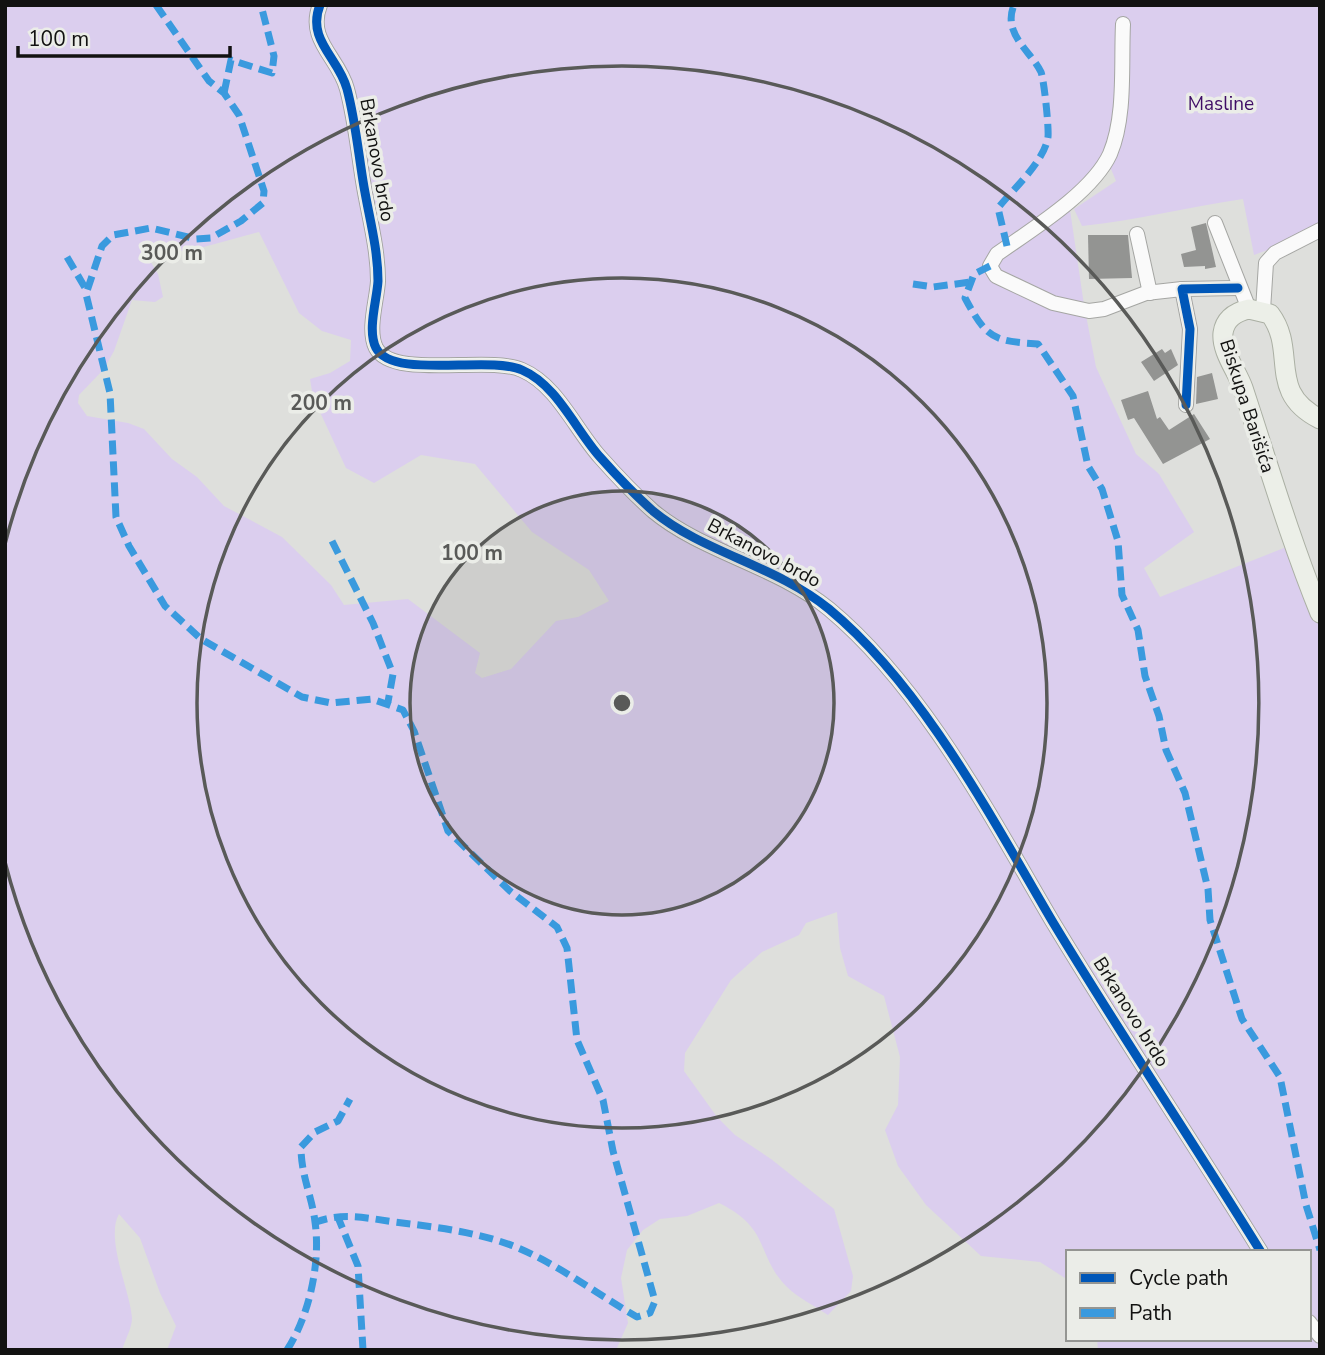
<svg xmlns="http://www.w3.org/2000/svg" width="1325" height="1355" font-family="'Nunito Sans',sans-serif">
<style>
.green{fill:#dbceee;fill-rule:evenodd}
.building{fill:#939492}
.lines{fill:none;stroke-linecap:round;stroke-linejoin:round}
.minor-casing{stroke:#a5a6a3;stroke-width:16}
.major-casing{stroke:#aaafa3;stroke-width:21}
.minor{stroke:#fafafa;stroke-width:14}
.major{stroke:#ecefe8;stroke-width:19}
.quiet{stroke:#3a9ade;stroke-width:7;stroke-dasharray:14 7;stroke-linecap:butt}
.cycleway-casing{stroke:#ebede8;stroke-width:13}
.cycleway{stroke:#0057b8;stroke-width:9}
.ring{fill:none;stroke:#595a58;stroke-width:3.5}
.labels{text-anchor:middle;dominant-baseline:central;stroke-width:7;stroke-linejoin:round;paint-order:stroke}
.park-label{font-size:19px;fill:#3f0d65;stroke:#ebede8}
.street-label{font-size:19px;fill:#121211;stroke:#ebede8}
.centre{fill:#595a58;stroke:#ebede8;stroke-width:3.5}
.ring-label{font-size:21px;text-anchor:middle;font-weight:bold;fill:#595a58;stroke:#ebede8;stroke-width:7;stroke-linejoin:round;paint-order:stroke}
</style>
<rect width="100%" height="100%" fill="#dedfdc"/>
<path class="green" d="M 5,5 L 1320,5 L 1320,230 L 1254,255 L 1243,199 C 1188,207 1138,220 1082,226 L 1074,209 L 1116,181 L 1111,169 L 1069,203 L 1084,305 L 1096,367 L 1136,454 L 1159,474 L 1194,532 L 1144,568 L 1160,597 L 1299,542 L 1320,589 L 1320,1350 L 1098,1350 L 1097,1339 L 1309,1339 L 1309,1252 L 1068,1252 L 1068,1280 L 1040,1262 L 981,1256 L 926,1205 L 898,1166 L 885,1130 L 898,1105 L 900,1057 L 884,996 L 848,976 L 840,948 L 837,912 L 806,923 L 799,935 L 762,952 L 731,980 L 685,1053 L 684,1071 L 717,1117 L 735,1135 L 771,1159 L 834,1209 L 853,1276 L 851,1291 L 828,1315 C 815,1306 798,1298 787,1287 C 755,1255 772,1229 719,1203 L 687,1216 L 660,1219 L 643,1230 L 627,1250 L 621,1278 L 628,1323 L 616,1350 L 167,1350 L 176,1326 L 160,1293 L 140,1238 L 119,1214 C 105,1238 130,1291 132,1318 C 132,1328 125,1340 122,1350 L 5,1350 ZM 259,232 L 299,313 L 322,331 L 351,340 L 350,361 L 330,373 L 310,379 L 313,397 L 346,468 L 374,483 L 421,455 L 475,464 L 532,532 L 589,570 L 609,601 L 578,617 L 556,621 L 511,669 L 482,678 L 475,673 L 480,653 L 408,599 L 344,605 L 331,585 L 282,537 L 224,506 L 197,477 L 172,459 L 144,429 L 128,423 L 87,416 L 78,403 L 79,395 L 104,369 L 114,351 L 132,300 L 155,302 L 163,297 L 158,274 L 144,251 L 189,251 Z"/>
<g class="building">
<polygon points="1206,223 1216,267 1205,269 1205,266 1184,267 1181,254 1196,250 1191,227"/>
<polygon points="1088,235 1128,235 1132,278 1089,279"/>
<polygon points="1162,349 1165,353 1171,349 1178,365 1154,381 1141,362"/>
<polygon points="1212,373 1218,399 1196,404 1197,377"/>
<polygon points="1148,391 1157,419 1160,417 1169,430 1194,414 1210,439 1163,464 1134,418 1128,420 1121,400"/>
</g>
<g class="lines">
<g class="minor-casing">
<g id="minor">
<path d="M 320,5 C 306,40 339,58 347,89 C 355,119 358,150 363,181 C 368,213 378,247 378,281 C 377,300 367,330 376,348 C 393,380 488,355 522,370 C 557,385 575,429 600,457 C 616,475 635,495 653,511 C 702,552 777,566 829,609 C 924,688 992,819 1054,924 C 1121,1035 1193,1142 1261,1252"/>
<path d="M 1123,24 C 1121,65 1126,116 1110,154 C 1092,193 1031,230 997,254 L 990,266 L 996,276 L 1053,303 L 1089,311 L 1104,309 L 1146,293 L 1182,289"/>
<polyline points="1215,223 1249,309"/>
<polyline points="1137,234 1150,293"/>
<polyline points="1263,310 1266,263 1275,253 1320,230"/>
<polyline points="1186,405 1190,329 1182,289 1238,288"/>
<polyline points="1309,1322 1320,1336"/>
</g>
</g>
<g class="major-casing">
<path id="major" d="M 1320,419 C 1266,392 1298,351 1270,314 L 1249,309 C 1236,312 1225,318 1223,333 C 1221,351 1237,371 1243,388 C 1268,464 1290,539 1320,613"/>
</g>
<use href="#minor" class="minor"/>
<use href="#major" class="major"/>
<g class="quiet">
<path d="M 156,5 L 209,81 L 224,93 L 239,115 L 264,191 L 263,203 L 241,221 L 211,238 L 196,239 L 151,228 L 113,235 L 102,246 L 86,294 L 110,393 L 116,517 L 129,546 L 165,606 L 201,639 L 302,697 L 331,703 L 372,699 L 403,710 L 414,731 L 448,831 L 510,891 L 557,927 L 567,948 L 577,1040 L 603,1100 L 613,1151 L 655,1301 L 650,1313 L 637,1317 C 597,1294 559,1265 516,1247 C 478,1232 435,1227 395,1222 C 365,1218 344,1212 316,1222"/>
<polyline points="224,93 231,60 272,73 274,56 261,5"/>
<path d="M 1007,246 L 998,208 C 1014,188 1044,162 1048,137 C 1049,127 1044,80 1041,72 C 1031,51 1002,34 1014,5"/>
<polyline points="67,257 87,291"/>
<path d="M 990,266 L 974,274 L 965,298 C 987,339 993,341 1038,344 L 1073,396 L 1088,466 L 1102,489 L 1118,541 L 1122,595 L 1138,630 L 1145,676 L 1159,716 L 1166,750 L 1185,793 L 1208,889 L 1210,920 L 1242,1019 L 1280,1077 L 1306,1205 L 1320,1250"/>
<polyline points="913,284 933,287 971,282"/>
<polyline points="332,541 373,623 393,674 388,702"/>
<polyline points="337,1215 358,1266 363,1350"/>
<path d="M 287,1350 C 309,1316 321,1263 315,1222 C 312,1196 301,1176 301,1147 L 315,1132 L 338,1121 L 350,1099"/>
</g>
<g class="cycleway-casing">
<g id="cycleway">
<path d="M 320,5 C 306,40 339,58 347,89 C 355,119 358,150 363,181 C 368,213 378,247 378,281 C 377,300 367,330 376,348 C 393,380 488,355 522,370 C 557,385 575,429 600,457 C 616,475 635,495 653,511 C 702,552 777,566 829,609 C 924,688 992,819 1054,924 C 1121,1035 1193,1142 1261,1252"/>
<polyline points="1186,405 1190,329 1182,289 1238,288"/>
</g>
</g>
<use href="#cycleway" class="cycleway"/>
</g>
<circle cx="622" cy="703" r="212" fill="#595a58" fill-opacity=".12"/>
<g class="ring">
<circle cx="622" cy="703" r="212"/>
<circle cx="622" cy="703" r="425"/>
<path d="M5 544A637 637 0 1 1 5 862"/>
</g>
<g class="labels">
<g class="park-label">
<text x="1221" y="104">Masline</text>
</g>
<g class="street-label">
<text transform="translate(377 160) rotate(80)">Brkanovo brdo</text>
<text transform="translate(1247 406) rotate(72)">Biskupa Barišića</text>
<text transform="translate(764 553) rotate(28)">Brkanovo brdo</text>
<text transform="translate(1131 1012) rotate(58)">Brkanovo brdo</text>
</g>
</g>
<circle cx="622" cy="703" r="10" class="centre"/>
<g class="ring-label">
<text x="172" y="260">300 m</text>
<text x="321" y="410">200 m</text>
<text x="472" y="560">100 m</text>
</g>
<rect width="1325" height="1355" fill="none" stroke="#121211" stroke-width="14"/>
<rect x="1066" y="1250" width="245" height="91" fill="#ebede8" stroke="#949592" stroke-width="2"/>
<rect x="1080" y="1273" width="35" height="10" fill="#0057b8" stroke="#949592" stroke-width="2"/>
<text x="1129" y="1285" font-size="21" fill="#121211">Cycle path</text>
<rect x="1080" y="1308" width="35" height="10" fill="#3a9ade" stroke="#949592" stroke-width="2"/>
<text x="1129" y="1320" font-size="21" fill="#121211">Path</text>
<path d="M18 46v10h212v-10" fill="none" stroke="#121211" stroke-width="3.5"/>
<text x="28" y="46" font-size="21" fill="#121211" stroke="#ebede8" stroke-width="5" paint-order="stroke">100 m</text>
</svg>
